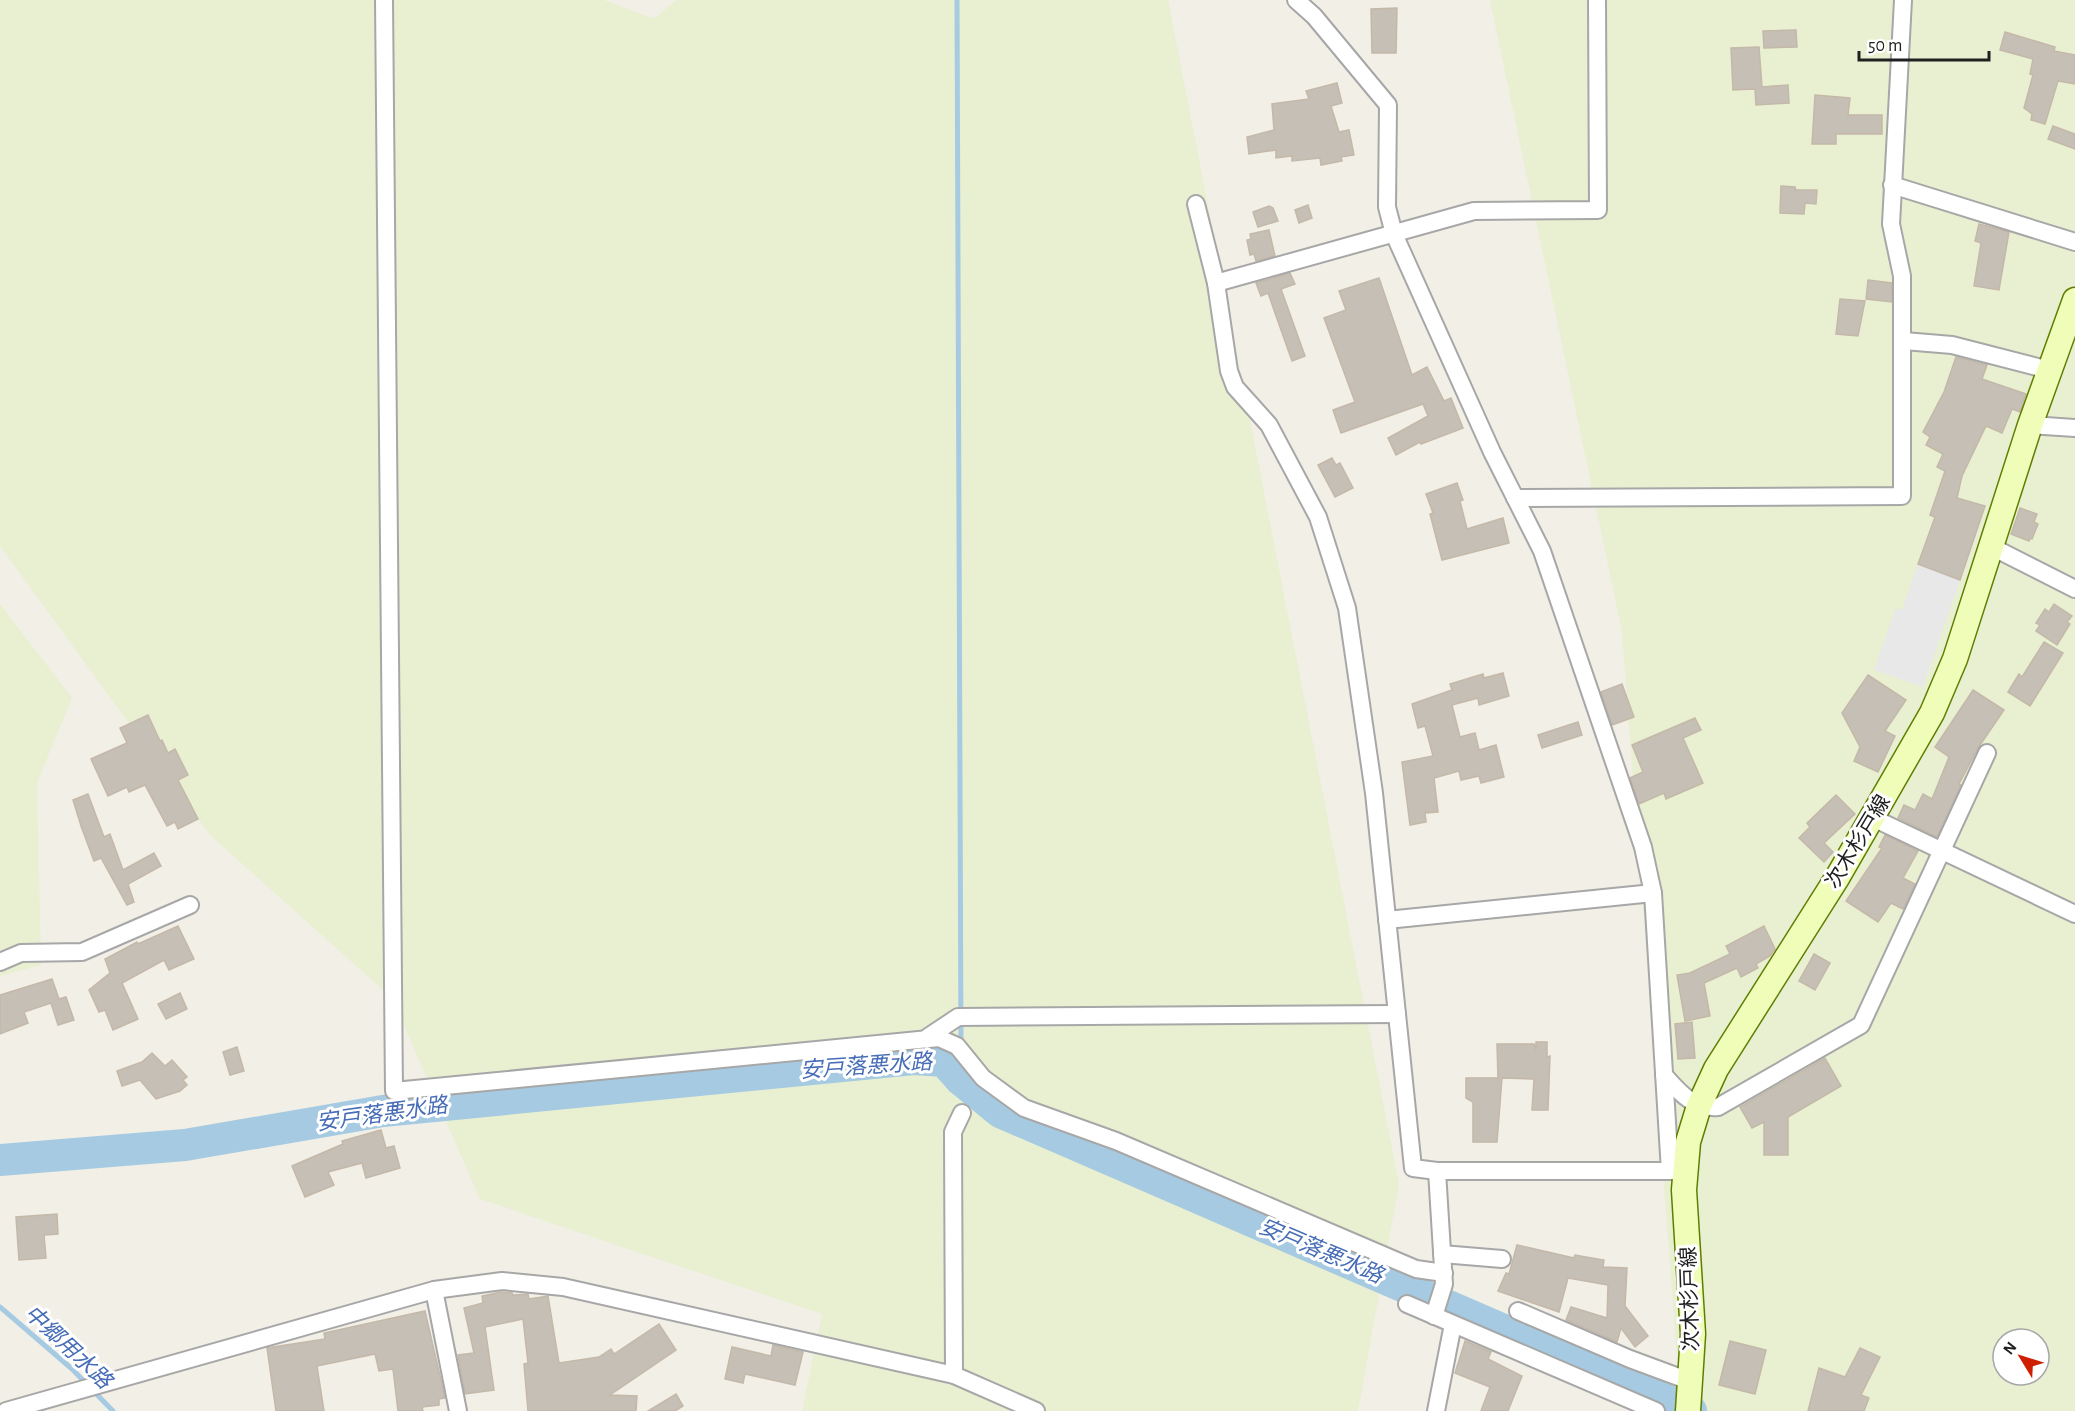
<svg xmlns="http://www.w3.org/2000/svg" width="2075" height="1411" font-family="'Alegreya Sans','Noto Sans JP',sans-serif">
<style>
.farmland{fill:#e9f0d1;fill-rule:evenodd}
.parking{fill:#e8e8e8}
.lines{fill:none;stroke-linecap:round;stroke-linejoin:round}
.stream{stroke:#a5cae1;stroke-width:5}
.river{stroke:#a5cae1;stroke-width:32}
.building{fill:#c6bfb5;stroke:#c4b8a8;stroke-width:1.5}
.street-casing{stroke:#a7a7a7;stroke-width:20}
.secondary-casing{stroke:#5e7e00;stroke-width:27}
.street{stroke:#fff;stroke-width:16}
.secondary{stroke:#effdb9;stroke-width:24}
.labels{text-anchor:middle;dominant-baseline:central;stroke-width:6;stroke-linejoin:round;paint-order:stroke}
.street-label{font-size:21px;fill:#202020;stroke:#fff}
.water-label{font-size:22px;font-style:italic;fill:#476db6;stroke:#fff}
</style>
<rect width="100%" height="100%" fill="#f1efe6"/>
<g class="farmland">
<polygon points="0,0 604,0 654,19 676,0 1168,0 1399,1184 1358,1411 802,1411 822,1314 480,1199 392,998 210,835 0,546"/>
<path d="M 1490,0 L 2075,0 L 2075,1411 L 1681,1411 L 1622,632 ZM 2003,1339 L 2039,1339 L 2039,1375 L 2003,1375 Z"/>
<polygon points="0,604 72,698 37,783 41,965 0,976"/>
</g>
<polygon class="parking" points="1918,564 1960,580 1923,687 1874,670 1896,608 1902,610"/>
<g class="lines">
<g class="stream">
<polyline points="957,0 961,1045"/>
<polyline points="961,1058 961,1080"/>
<polyline points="0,1307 72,1369 113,1411"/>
</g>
<polyline class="river" points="0,1160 185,1145 383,1111 914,1059 944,1061 961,1080 1000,1112 1691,1411"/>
</g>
<g class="building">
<polygon points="1397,8 1396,53 1372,53 1371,9"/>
<polygon points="1796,30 1797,47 1764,48 1763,31"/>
<polygon points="2005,32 2055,47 2054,51 2075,55 2075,84 2058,81 2045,124 2031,120 2032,114 2024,108 2033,75 2030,74 2033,59 2000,50"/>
<polygon points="1759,47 1762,87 1788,85 1789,103 1756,105 1755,89 1733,90 1731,48"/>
<polygon points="1337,83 1342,103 1331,106 1339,132 1349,130 1354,155 1341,157 1342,161 1321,165 1320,158 1292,161 1292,156 1276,158 1276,150 1249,154 1247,137 1274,130 1272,104 1309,99 1306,91"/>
<polygon points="1815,95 1850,98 1848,115 1882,115 1882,134 1836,134 1836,144 1812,144"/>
<polygon points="2053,126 2075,134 2075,149 2048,139"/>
<polygon points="1781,186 1795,187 1796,190 1817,190 1816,204 1805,203 1804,214 1780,213"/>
<polygon points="1308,205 1312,218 1299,223 1295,210"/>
<polygon points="1269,206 1273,208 1278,221 1258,227 1253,212"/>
<polygon points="1979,224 2009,232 1999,290 1974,286 1981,243 1975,241"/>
<polygon points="1269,230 1275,256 1256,261 1254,254 1250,255 1247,240 1251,239 1250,234"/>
<polygon points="1290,273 1295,284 1281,289 1305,356 1292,361 1268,293 1261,296 1256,283"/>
<polygon points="1379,278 1412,375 1427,367 1444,401 1451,398 1463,428 1421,444 1420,442 1396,455 1388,438 1428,416 1423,404 1341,433 1333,410 1355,402 1324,318 1346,310 1339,291"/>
<polygon points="1868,280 1892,283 1892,302 1866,299"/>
<polygon points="1840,299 1865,301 1858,336 1836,334"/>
<polygon points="1956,357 1987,365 1982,379 2026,394 2020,412 2012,409 2002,433 1986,426 1962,476 1957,498 1985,506 1960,580 1918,564 1935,517 1930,515 1945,471 1937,467 1943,454 1926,445 1930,437 1923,432 1944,392"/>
<polygon points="1332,458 1336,465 1340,463 1353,488 1335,497 1318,465"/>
<polygon points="1457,483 1463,500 1460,501 1467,529 1503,518 1509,543 1442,560 1430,514 1433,513 1426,494"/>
<polygon points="2020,508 2037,514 2034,522 2038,524 2032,539 2030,538 2029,541 2011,534"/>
<polygon points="2054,604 2072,616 2067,622 2070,624 2057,645 2036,631 2040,625 2036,623 2045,609 2049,612"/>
<polygon points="2044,642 2063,653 2030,706 2008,692 2019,674 2022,677"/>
<polygon points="1503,673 1509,696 1479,705 1478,698 1452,705 1460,737 1475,733 1479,750 1496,745 1504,777 1481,783 1479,776 1461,780 1459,771 1434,778 1438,812 1425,813 1426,822 1410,825 1402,762 1433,756 1425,726 1418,728 1412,704 1452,690 1450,684 1483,674 1484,678"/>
<polygon points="1868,675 1906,700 1885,731 1895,736 1878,772 1854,761 1860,747 1842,713"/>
<polygon points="1622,684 1634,717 1612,725 1601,692"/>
<polygon points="1973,690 2004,710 1978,748 1959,784 1961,785 1937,837 1898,818 1904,805 1915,810 1923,794 1932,799 1949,757 1935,747"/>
<polygon points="148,715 160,741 162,740 168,753 175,749 188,775 178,780 198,819 178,829 175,822 167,826 145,785 129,792 127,787 108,796 91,759 127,743 120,728"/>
<polygon points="1695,718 1701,730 1683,738 1703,783 1666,799 1664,793 1639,804 1630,778 1643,772 1632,745"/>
<polygon points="1578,722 1582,735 1542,748 1538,735"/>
<polygon points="88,794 104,837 110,834 123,870 154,853 161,866 128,884 134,902 127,905 101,858 94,861 81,826 73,800"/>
<polygon points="1836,795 1855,814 1824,843 1833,852 1824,862 1799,838 1810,827 1807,823"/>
<polygon points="1885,835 1918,851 1903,878 1915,884 1903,909 1891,903 1878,922 1846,901 1882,848 1879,847"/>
<polygon points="178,926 194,959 169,970 164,960 122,983 138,1019 113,1030 105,1010 99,1012 89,990 110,973 105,959 137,942 138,944"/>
<polygon points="1764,926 1775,949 1770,956 1756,964 1758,968 1741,977 1737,968 1704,983 1710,1016 1685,1021 1677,975 1690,973 1730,954 1726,946"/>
<polygon points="1814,954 1830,963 1815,990 1799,981"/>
<polygon points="52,979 59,999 66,997 74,1020 58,1025 51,1003 24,1012 28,1023 0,1034 0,995"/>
<polygon points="180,993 187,1009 166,1019 158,1004"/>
<polygon points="1692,1022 1695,1058 1678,1059 1675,1024"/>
<polygon points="1536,1042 1547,1042 1547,1057 1550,1056 1548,1110 1532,1110 1534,1079 1502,1078 1497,1142 1473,1142 1473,1102 1466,1098 1466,1078 1498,1078 1497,1044 1534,1044 1536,1050"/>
<polygon points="237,1047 244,1071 230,1075 223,1052"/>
<polygon points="152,1053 165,1066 172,1060 187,1077 183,1080 187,1085 180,1091 156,1099 140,1080 122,1086 117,1071 142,1062"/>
<polygon points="1825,1058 1841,1086 1788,1117 1788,1155 1764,1155 1764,1122 1752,1128 1740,1107"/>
<polygon points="381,1130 386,1148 394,1146 400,1168 366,1178 362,1163 328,1172 334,1185 305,1197 292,1166 343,1144 342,1141"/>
<polygon points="57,1214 58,1234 44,1235 46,1258 19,1260 16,1217"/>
<polygon points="1517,1245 1574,1258 1575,1255 1604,1260 1603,1267 1627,1268 1625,1306 1648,1336 1635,1347 1621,1328 1617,1342 1566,1320 1571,1307 1607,1318 1608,1285 1568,1278 1559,1312 1498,1291 1506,1273 1509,1274"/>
<polygon points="501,1292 512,1293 513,1295 528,1294 529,1299 548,1296 559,1363 599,1357 611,1349 614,1354 659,1324 676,1350 610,1395 637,1396 636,1411 528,1411 524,1364 528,1363 523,1319 485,1327 494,1390 465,1394 458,1355 474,1353 464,1308 483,1303 482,1296"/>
<polygon points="425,1311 445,1398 439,1399 439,1405 422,1407 423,1411 398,1411 393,1369 379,1371 375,1354 317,1366 324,1411 276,1411 267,1348 325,1339 324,1333"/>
<polygon points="1465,1341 1491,1352 1488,1359 1522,1376 1508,1411 1481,1411 1490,1387 1455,1373"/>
<polygon points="1730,1341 1766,1350 1755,1394 1719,1385"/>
<polygon points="773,1345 803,1352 795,1385 745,1374 743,1383 725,1379 732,1347 771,1356"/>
<polygon points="1860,1348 1880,1357 1861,1395 1869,1398 1864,1411 1808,1411 1819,1368 1845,1377"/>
<polygon points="676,1394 683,1406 675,1411 648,1411"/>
</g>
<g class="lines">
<g class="street-casing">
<g id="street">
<polyline points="384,0 394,1091 939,1038 957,1046 983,1078 1024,1108 1116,1141 1416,1269 1444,1273"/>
<polyline points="1296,0 1314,16 1388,105 1387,207 1394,234 1492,452 1542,551 1643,847 1653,893 1670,1171"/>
<polyline points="1892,185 2075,242"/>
<polyline points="1196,204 1216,283 1229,371 1235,387 1269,425 1318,517 1347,608 1374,793 1413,1168 1437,1171 1685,1171"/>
<polyline points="1216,283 1474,211 1598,210 1597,0"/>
<polyline points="1904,341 1952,345 2049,370"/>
<polyline points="2030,425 2075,428"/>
<polyline points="1515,498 1902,496 1902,276 1891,224 1903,0"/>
<polyline points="1992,547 2075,589"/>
<polyline points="1873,818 2075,914"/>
<polyline points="1387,920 1653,893"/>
<polyline points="0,962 21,953 82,952 190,905"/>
<polyline points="928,1037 958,1017 1397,1014"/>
<path d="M 1664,1075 C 1680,1093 1693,1109 1718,1107 L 1861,1025 L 1987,753"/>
<polyline points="1442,1254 1502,1259"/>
<polyline points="434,1290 458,1411"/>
<polyline points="1407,1304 1656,1411"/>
<polyline points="1518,1311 1630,1359 1692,1382"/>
<polyline points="1434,1316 1444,1284 1437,1171"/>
<polyline points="954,1375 953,1132 962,1113"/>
<polyline points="6,1411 434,1290 502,1281 563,1287 954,1375 1036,1411"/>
<polyline points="1436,1411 1453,1324"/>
</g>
</g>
<g class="secondary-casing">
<polyline id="secondary" points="1688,1411 1693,1334 1684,1190 1688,1142 1699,1106 1716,1069 1837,878 1932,713 1955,659 2030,425 2075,300"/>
</g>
<use href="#street" class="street"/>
<use href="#secondary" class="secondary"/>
</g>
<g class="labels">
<g class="street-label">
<text transform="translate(1858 842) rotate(-59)">次木杉戸線</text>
<text transform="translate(1690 1299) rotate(-92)">次木杉戸線</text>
</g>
<g class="water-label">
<text transform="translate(866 1066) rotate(-4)">安戸落悪水路</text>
<text transform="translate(382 1114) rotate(-8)">安戸落悪水路</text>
<text transform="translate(1321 1251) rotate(23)">安戸落悪水路</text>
<text transform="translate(68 1347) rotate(43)">中郷用水路</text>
</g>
</g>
<g transform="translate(2021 1357) rotate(308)"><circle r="28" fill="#ffffff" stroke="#a6a6a6" stroke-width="1.5"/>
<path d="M0-4.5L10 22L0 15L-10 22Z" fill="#d01f00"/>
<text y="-9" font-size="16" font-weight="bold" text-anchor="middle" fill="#202020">N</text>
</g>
<path d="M1859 51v9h130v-9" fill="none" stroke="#202020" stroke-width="3"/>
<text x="1868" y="51" font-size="18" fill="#202020" stroke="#ffffff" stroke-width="4.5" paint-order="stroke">50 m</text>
</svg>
